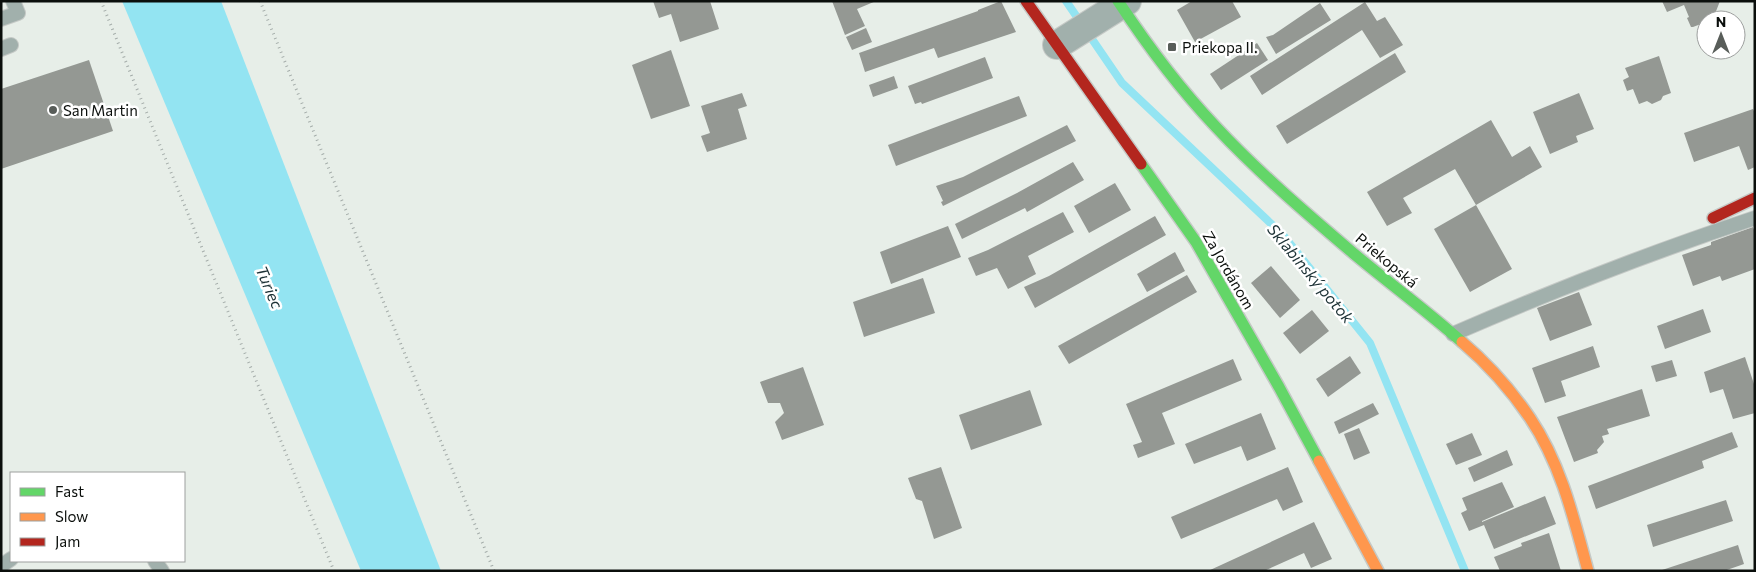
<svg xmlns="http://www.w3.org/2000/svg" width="1756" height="572" font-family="Commissioner,sans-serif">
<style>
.water{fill:#93e4f2}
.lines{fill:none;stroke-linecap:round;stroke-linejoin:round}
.stream{stroke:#93e4f2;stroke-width:8}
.building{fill:#949893}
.lane-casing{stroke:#c5c9c6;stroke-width:16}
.street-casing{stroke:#c5c9c6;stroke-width:30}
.fast-casing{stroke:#c5c9c6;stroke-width:14}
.slow-casing{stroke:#c5c9c6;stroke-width:14}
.jam-casing{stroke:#c5c9c6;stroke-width:14}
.path{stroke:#a5adaa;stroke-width:3;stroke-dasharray:1 4;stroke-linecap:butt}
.lane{stroke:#a1b0ac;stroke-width:14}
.street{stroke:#a1b0ac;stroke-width:28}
.fast{stroke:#63d668;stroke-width:11}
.slow{stroke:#ff974d;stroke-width:11}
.jam{stroke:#b3261e;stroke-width:11}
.poi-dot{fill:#585d59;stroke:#fff;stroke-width:2}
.labels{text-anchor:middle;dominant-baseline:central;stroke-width:5;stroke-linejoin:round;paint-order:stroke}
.poi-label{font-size:15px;fill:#0b0f0c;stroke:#fff;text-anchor:start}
.street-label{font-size:15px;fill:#0b0f0c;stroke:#fff}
.water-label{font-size:16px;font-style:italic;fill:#1c3135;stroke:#fff}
</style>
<rect width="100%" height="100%" fill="#e7eee8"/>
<polygon class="water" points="122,1 221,1 441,571 361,571"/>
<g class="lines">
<polyline class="stream" points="1066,1 1122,83 1283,235 1370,343 1465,571"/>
</g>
<g class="building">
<polygon points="653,1 710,1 719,29 680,42 671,14 659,18"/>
<polygon points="832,1 876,1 857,9 865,26 845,35"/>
<polygon points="1001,1 1016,32 938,58 934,48 865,72 859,53 978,11 978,10"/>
<polygon points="1192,1 1232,1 1241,17 1195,42 1177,10"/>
<polygon points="1662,1 1720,1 1713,19 1706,20 1706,22 1693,27 1691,27 1687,18 1689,17 1684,5 1667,12"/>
<polygon points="1365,2 1377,21 1385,17 1403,45 1380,58 1362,30 1262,95 1250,76"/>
<polygon points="1320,3 1331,20 1276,54 1266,37 1273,35"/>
<polygon points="866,28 872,42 852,50 846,37"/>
<polygon points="1257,43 1268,60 1221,90 1210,74"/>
<polygon points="671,50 690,106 651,119 632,65"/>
<polygon points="1395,53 1406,72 1287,144 1276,126"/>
<polygon points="1659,56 1671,93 1663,96 1661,100 1652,104 1647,101 1639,104 1633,89 1627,91 1623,80 1629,77 1625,68"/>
<polygon points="985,57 993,78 922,104 921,102 915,104 908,86"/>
<polygon points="89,60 113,131 1,169 1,89"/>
<polygon points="894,76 898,88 873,97 869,85"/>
<polygon points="742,93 747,106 738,109 747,139 707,152 701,136 710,133 701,106"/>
<polygon points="1579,93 1594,129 1576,136 1578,142 1550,154 1533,112"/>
<polygon points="1019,96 1027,116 896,166 888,145"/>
<polygon points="1753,109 1755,113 1755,167 1748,170 1739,146 1694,162 1684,133"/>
<polygon points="1491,120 1512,157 1530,146 1542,167 1476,205 1455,169 1403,198 1412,213 1387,226 1367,192"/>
<polygon points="1067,125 1076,141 943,206 941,202 943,201 936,186 963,177"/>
<polygon points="1073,162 1084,180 1027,212 1025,208 962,239 955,224 1017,193"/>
<polygon points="1115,183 1131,210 1089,233 1074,206"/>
<polygon points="1476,205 1512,269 1470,292 1434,229"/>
<polygon points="1063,212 1074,232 1028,256 1036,274 1008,289 997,268 976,276 968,258 988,250"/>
<polygon points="1155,216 1166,235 1035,308 1024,287 1049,276"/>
<polygon points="948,226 961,257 891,284 880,252"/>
<polygon points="1753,227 1755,233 1755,269 1722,281 1720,276 1693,286 1682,255 1711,245 1711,242"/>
<polygon points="1175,252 1185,271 1147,292 1137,274"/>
<polygon points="1271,266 1300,300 1280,318 1251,283"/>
<polygon points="1187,275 1197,292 1069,364 1058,346"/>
<polygon points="923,278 935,313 864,337 853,302"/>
<polygon points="1579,292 1592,325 1550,341 1537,308"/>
<polygon points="1703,309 1711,332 1665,349 1657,326"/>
<polygon points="1312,310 1329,331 1300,354 1283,333"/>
<polygon points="1593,346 1600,367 1561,381 1566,396 1545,403 1532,368"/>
<polygon points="1350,356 1361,373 1328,397 1316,379"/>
<polygon points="1745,357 1755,387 1755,413 1733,419 1723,389 1710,393 1704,372"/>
<polygon points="1233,359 1242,380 1162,413 1175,444 1138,458 1133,445 1142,442 1126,404"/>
<polygon points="1672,360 1677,376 1656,382 1651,366"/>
<polygon points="803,367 824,425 782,440 775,422 784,413 780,403 768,403 760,382"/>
<polygon points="1642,389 1650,416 1607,429 1609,434 1602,436 1604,442 1597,450 1598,453 1574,462 1557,417"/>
<polygon points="1030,390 1042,425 971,450 959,415"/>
<polygon points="1373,403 1379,414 1339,434 1334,422"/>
<polygon points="1261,413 1276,449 1247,461 1241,446 1194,464 1185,444"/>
<polygon points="1359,428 1370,453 1354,460 1344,434"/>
<polygon points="1732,432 1738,447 1702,461 1704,468 1596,509 1588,486"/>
<polygon points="1472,433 1482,455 1456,465 1446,444"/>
<polygon points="1507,450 1513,465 1474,482 1468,468"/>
<polygon points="941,467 962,528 934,539 922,501 916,499 908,478"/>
<polygon points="1288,467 1303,502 1283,511 1277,499 1181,539 1171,517"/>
<polygon points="1502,482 1514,507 1482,521 1482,522 1545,496 1556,524 1494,549 1484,525 1469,531 1461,513 1467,510 1462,498"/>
<polygon points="1726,500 1733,521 1653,547 1647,525"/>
<polygon points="1314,522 1332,559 1311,568 1304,553 1264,571 1208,571"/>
<polygon points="1549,533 1561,571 1500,571 1494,557 1522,546 1521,543"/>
<polygon points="1738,545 1744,564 1724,571 1659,571"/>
</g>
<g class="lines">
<g class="lane-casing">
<g id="lane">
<polyline points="1,19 18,13 13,1"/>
<polyline points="1,49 11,45"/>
<path d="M 1453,334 C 1552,291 1652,252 1755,218"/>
<polyline points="155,561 162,571"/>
<polyline points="1,566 11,559"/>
</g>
</g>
<g class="street-casing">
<polyline id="street" points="1057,45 1127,1"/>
</g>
<g class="fast-casing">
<g id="fast">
<path d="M 1118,1 C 1147,45 1179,88 1216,127 C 1258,172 1306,213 1353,253 C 1389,283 1427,311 1462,342"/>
<polyline points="1141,164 1196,242 1279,387 1319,461"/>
</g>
</g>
<g class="slow-casing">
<g id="slow">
<path d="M 1462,342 C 1488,364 1511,390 1530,418 C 1561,464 1574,519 1588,571"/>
<polyline points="1319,461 1378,571"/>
</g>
</g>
<g class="jam-casing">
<g id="jam">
<polyline points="1026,1 1141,164"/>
<polyline points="1713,218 1755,198"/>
</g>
</g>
<g class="path">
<polyline points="101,1 334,571"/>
<polyline points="260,1 494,571"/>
</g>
<use href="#lane" class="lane"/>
<use href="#street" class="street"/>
<use href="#fast" class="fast"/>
<use href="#slow" class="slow"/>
<use href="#jam" class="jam"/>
</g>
<g class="poi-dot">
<rect x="1167" y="42" width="10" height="10" rx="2.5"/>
<circle cx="53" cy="110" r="5"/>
</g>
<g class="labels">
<g class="poi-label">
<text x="1182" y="47">Priekopa II.</text>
<text x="63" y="110">San Martin</text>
</g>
<g class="street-label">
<text transform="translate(1387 260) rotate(40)">Priekopská</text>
<text transform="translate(1229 270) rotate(60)">Za Jordánom</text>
</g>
<g class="water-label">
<text transform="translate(1311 273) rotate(50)">Sklabinský potok</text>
<text transform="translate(270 287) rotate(67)">Turiec</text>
</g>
</g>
<rect width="1756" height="572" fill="none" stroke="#0b0f0c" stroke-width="5"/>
<rect x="10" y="472" width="175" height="90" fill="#ffffff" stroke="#9d9f9e"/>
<rect x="20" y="488" width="25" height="8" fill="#63d668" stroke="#9d9f9e"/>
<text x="55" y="497" font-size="15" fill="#0b0f0c">Fast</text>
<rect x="20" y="513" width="25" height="8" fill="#ff974d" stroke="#9d9f9e"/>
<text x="55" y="522" font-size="15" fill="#0b0f0c">Slow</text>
<rect x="20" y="538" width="25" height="8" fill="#b3261e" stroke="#9d9f9e"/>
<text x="55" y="547" font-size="15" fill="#0b0f0c">Jam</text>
<g transform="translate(1721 35)"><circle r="24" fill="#ffffff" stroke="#9d9f9e"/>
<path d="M0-4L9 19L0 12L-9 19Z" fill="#585d59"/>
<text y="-8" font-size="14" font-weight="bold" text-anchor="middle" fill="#0b0f0c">N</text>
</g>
</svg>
